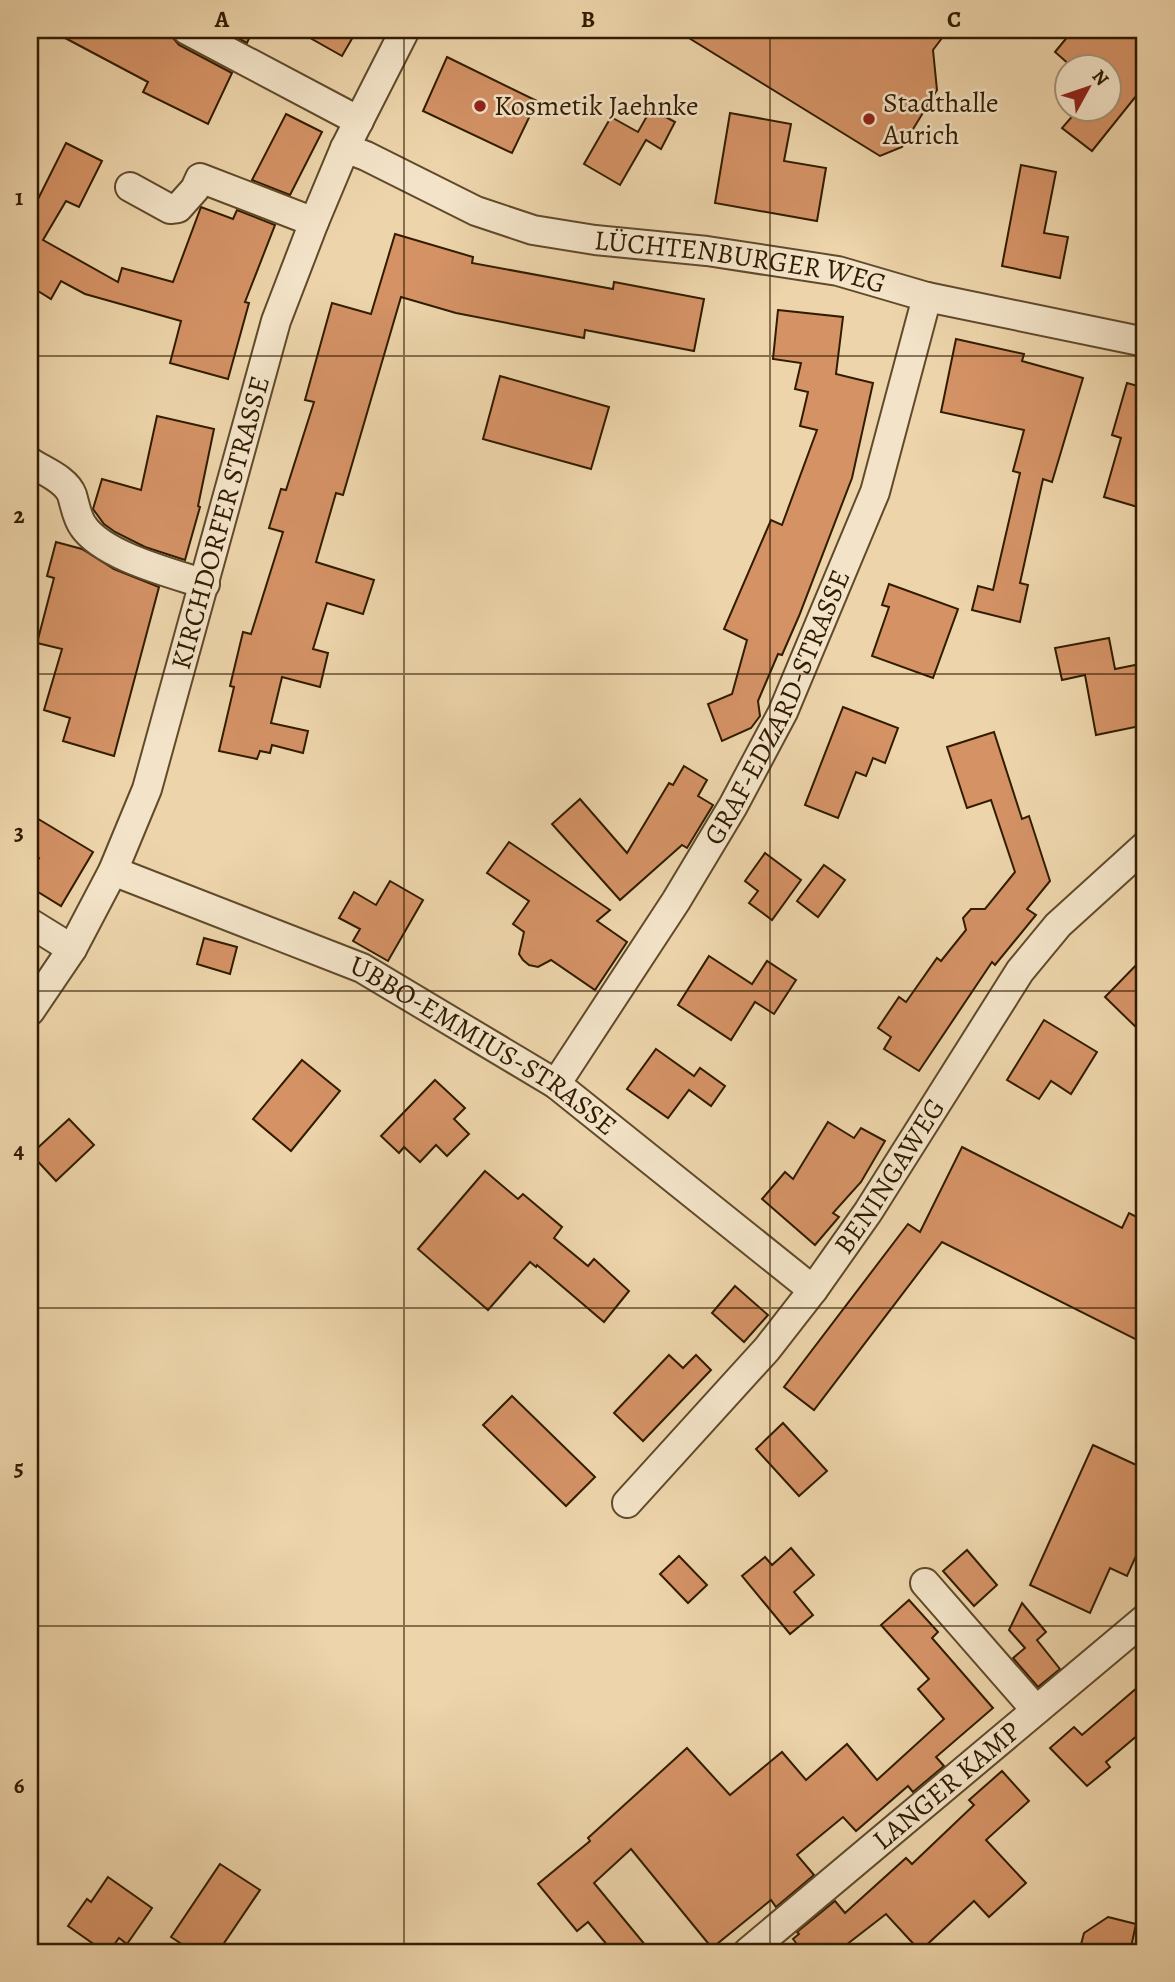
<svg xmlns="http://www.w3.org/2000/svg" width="1175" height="1982" font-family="Alegreya,serif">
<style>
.building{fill:#d49265;stroke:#311c00;stroke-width:2}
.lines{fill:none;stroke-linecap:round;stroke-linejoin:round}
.minor-casing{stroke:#604a2a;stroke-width:32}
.minor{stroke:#f3e3c8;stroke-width:28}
.grid{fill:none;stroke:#311c00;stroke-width:2;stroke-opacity:0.55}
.poi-dot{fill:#8f2418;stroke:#f3e3c8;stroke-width:2.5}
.labels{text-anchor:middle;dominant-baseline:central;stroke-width:5;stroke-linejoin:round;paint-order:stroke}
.poi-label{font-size:28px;fill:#311c00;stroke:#f3e3c8;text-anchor:start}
.street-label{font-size:28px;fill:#311c00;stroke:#f3e3c8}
.neatline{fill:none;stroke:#311c00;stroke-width:2.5}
.grid-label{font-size:23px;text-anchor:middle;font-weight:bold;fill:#311c00}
</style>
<rect width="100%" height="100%" fill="#edd4aa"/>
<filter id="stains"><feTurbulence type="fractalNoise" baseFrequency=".00286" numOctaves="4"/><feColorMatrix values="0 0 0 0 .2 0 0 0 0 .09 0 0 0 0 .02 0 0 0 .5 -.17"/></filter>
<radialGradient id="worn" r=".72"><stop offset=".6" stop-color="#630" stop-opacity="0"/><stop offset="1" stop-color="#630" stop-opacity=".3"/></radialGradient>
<g class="building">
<polygon points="50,30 170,30 173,38 179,45 232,73 208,124 143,92 148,82"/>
<polygon points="222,30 253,30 247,43"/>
<polygon points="296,30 357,30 342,56"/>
<polygon points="676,30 948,30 933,50 937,90 902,147 880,156"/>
<polygon points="1073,30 1145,30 1145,85 1092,151 1062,128 1076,112 1072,108 1109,108 1109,66 1071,66 1055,52"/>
<polygon points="447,57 537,101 512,153 423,111"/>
<polygon points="651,109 675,122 661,149 646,140 620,185 584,164 611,117 638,132"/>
<polygon points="730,113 791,124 784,161 826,168 817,221 715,203"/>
<polygon points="286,114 322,132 290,195 252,180"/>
<polygon points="66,143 102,161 79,207 66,201 43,240 118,282 122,268 173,282 201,207 233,219 237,210 275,225 245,302 249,303 228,379 170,363 181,321 85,294 61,281 51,299 30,286 30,215"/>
<polygon points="1021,165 1056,172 1044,233 1068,237 1060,278 1002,266"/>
<polygon points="395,234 473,257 472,263 613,289 614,282 704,299 694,351 585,330 584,338 456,313 401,297 343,495 336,493 316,562 374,580 363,614 327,603 313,649 328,653 320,687 282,677 271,723 308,731 303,753 272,745 270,753 260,751 257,759 219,751 234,687 230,686 243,632 251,634 283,532 269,528 281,489 286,490 314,402 305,400 332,303 371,314"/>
<polygon points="778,310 843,317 836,374 873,383 852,478 799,616 782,655 778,654 758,701 760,716 751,728 722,741 708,704 732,694 747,640 724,629 771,520 782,525 817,430 800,426 808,392 795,389 801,363 773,359"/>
<polygon points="956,339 1024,354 1022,361 1083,378 1052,482 1043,479 1020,583 1028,585 1020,622 972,610 978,586 993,590 1020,473 1013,471 1024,430 941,412"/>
<polygon points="500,376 609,407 591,469 483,439"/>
<polygon points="1127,383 1145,388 1145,494 1141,508 1104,497 1121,438 1112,435"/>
<polygon points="157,416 214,429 198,506 200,507 185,560 145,547 115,532 104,524 93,509 102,479 141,490"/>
<polygon points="56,542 82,549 114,569 159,587 114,756 63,741 70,718 44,710 62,649 37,643 54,578 47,576"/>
<polygon points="889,584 958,609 933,678 872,656 889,607 882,605"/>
<polygon points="1109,638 1115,669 1145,663 1145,725 1096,735 1085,675 1062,680 1055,648"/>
<polygon points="843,707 898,728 885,763 873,758 866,776 856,772 838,818 805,805"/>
<polygon points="994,732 1022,819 1029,816 1050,881 1027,909 1036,915 995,965 992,962 919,1071 884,1049 891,1037 878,1028 899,997 906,1002 937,958 941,961 966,930 963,918 971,909 985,909 1015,872 991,800 967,808 947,747"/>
<polygon points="684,766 707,780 698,796 713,805 687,848 682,845 620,900 552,824 580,799 627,853 669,783 673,785"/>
<polygon points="30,814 93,852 61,906 30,887 30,874 39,858 30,852"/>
<polygon points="509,842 610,910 597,921 627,942 595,990 551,960 538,967 529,965 523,960 519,954 524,932 513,924 529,901 487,873"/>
<polygon points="765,853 801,880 772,920 749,903 758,891 745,881"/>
<polygon points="824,865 845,880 818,917 797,901"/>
<polygon points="390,881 423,900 388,961 353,941 360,929 339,918 354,892 376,905"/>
<polygon points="204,938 237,947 230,974 197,964"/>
<polygon points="709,956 752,984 767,961 796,980 774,1014 755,1002 731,1040 678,1005"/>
<polygon points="1145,956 1145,1036 1105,997"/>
<polygon points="1044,1020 1097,1052 1071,1094 1051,1081 1039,1099 1007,1080"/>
<polygon points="656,1049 694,1076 700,1068 725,1086 711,1106 689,1090 668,1118 627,1089"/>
<polygon points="302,1060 340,1091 291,1151 253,1119"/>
<polygon points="435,1080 465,1108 454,1119 469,1134 447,1156 436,1145 420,1162 404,1147 399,1153 381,1136"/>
<polygon points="69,1119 94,1145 56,1181 31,1154"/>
<polygon points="828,1122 854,1138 861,1128 885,1141 861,1182 833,1213 839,1217 815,1245 762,1199 785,1172 793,1179"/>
<polygon points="962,1147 1122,1228 1129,1213 1145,1221 1145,1344 942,1242 814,1410 784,1387 908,1224 920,1232"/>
<polygon points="485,1171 518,1199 523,1194 562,1227 554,1238 588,1266 594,1259 629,1291 604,1322 537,1265 536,1267 530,1262 488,1310 418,1249"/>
<polygon points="735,1286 768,1315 744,1342 712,1313"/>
<polygon points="669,1355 683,1368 696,1355 711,1370 643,1441 614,1413"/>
<polygon points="512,1396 595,1477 566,1506 483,1425"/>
<polygon points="783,1423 827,1471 799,1496 756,1449"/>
<polygon points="1093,1445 1145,1469 1145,1536 1127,1576 1110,1568 1090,1613 1030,1585"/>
<polygon points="791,1548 814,1575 794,1592 813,1615 790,1634 742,1576 765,1557 772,1565"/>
<polygon points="967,1550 997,1585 974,1606 943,1571"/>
<polygon points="679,1556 707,1585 688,1603 660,1574"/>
<polygon points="909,1600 938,1632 932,1638 993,1708 936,1757 944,1766 913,1792 908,1786 856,1831 843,1817 797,1855 814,1875 776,1907 771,1900 712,1948 631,1849 594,1883 651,1952 613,1952 588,1922 577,1931 538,1884 590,1841 588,1838 687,1748 730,1795 782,1752 806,1780 847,1744 877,1780 944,1719 918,1689 929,1679 881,1625"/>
<polygon points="1022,1603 1046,1632 1037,1640 1060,1669 1038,1687 1013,1658 1025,1648 1009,1630"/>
<polygon points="1145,1681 1145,1729 1106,1762 1110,1767 1087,1786 1050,1748 1074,1727 1082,1735"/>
<polygon points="1002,1771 1029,1801 986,1840 1026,1883 989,1917 974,1901 920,1951 886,1914 837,1952 803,1952 793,1939 799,1934 797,1932 835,1901 845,1913 906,1858 912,1864 974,1805 969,1800"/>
<polygon points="220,1864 260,1890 218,1952 194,1952 171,1937"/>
<polygon points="108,1877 152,1908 127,1944 119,1938 109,1952 105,1952 68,1926 87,1899 91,1902"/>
<polygon points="1108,1917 1136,1924 1130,1952 1079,1952 1084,1933"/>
</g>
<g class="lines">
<g class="minor-casing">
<g id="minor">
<polyline points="187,30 359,121"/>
<path id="s1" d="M 345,148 L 366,156 L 476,211 L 533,230 L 595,240 L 707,251 L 838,271 L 927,297 L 1145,342"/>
<polyline points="130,187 170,209 178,208 195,189 200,178 314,222"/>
<path d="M 30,462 C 43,471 66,479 72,495 C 75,505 77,518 83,526 C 103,556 171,573 205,584"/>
<path id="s2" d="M 113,871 L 362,968 L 556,1084 L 813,1290"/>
<polyline points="30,923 72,949"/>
<path id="s3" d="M 30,1011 L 72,949 L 113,871 L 147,789 L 276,321 L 314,222 L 345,148 L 405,30"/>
<path id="s4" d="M 556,1084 L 676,901 L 733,806 L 783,712 L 875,492 L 927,297"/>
<path id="s5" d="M 627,1503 L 767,1349 L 813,1290 L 868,1212 L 1020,971 L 1058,925 L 1145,846"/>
<polyline points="925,1583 1036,1710"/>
<path id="s6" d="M 748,1952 L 1145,1619"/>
</g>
</g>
<use href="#minor" class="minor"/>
</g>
<path class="grid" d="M 404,30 L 404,1952M 770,30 L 770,1952M 30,356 L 1145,356M 30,674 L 1145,674M 30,991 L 1145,991M 30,1308 L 1145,1308M 30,1626 L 1145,1626"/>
<g class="poi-dot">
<circle cx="480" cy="106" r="7"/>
<circle cx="869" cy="119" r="7"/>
</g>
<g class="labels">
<g class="poi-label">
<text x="883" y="103">Stadthalle<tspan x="883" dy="32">Aurich</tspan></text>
<text x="494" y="106">Kosmetik Jaehnke</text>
</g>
<g class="street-label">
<text stroke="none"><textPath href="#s1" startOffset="415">LÜCHTENBURGER WEG</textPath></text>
<text stroke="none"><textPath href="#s3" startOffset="528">KIRCHDORFER STRASSE</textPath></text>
<text stroke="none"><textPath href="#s4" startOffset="438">GRAF-EDZARD-STRASSE</textPath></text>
<text stroke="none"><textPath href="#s2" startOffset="411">UBBO-EMMIUS-STRASSE</textPath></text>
<text stroke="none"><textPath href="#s5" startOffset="420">BENINGAWEG</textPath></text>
<text stroke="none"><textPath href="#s6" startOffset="259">LANGER KAMP</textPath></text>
</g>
</g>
<rect width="1175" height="1982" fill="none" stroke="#edd4aa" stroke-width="77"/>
<g transform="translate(1088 88) rotate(50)"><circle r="33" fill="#f3e3c8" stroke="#a59378" stroke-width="2"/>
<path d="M0-5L12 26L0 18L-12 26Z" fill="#8f2418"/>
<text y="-10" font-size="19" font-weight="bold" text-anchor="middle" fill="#311c00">N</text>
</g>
<rect x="38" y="38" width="1098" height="1906" class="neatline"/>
<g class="grid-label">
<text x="222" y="27">A</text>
<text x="588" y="27">B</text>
<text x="954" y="27">C</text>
<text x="19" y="205">1</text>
<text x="19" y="523">2</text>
<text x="19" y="840">3</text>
<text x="19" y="1158">4</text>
<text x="19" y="1475">5</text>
<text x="19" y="1793">6</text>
</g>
<rect width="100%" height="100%" filter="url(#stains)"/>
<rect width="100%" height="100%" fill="url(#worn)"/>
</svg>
